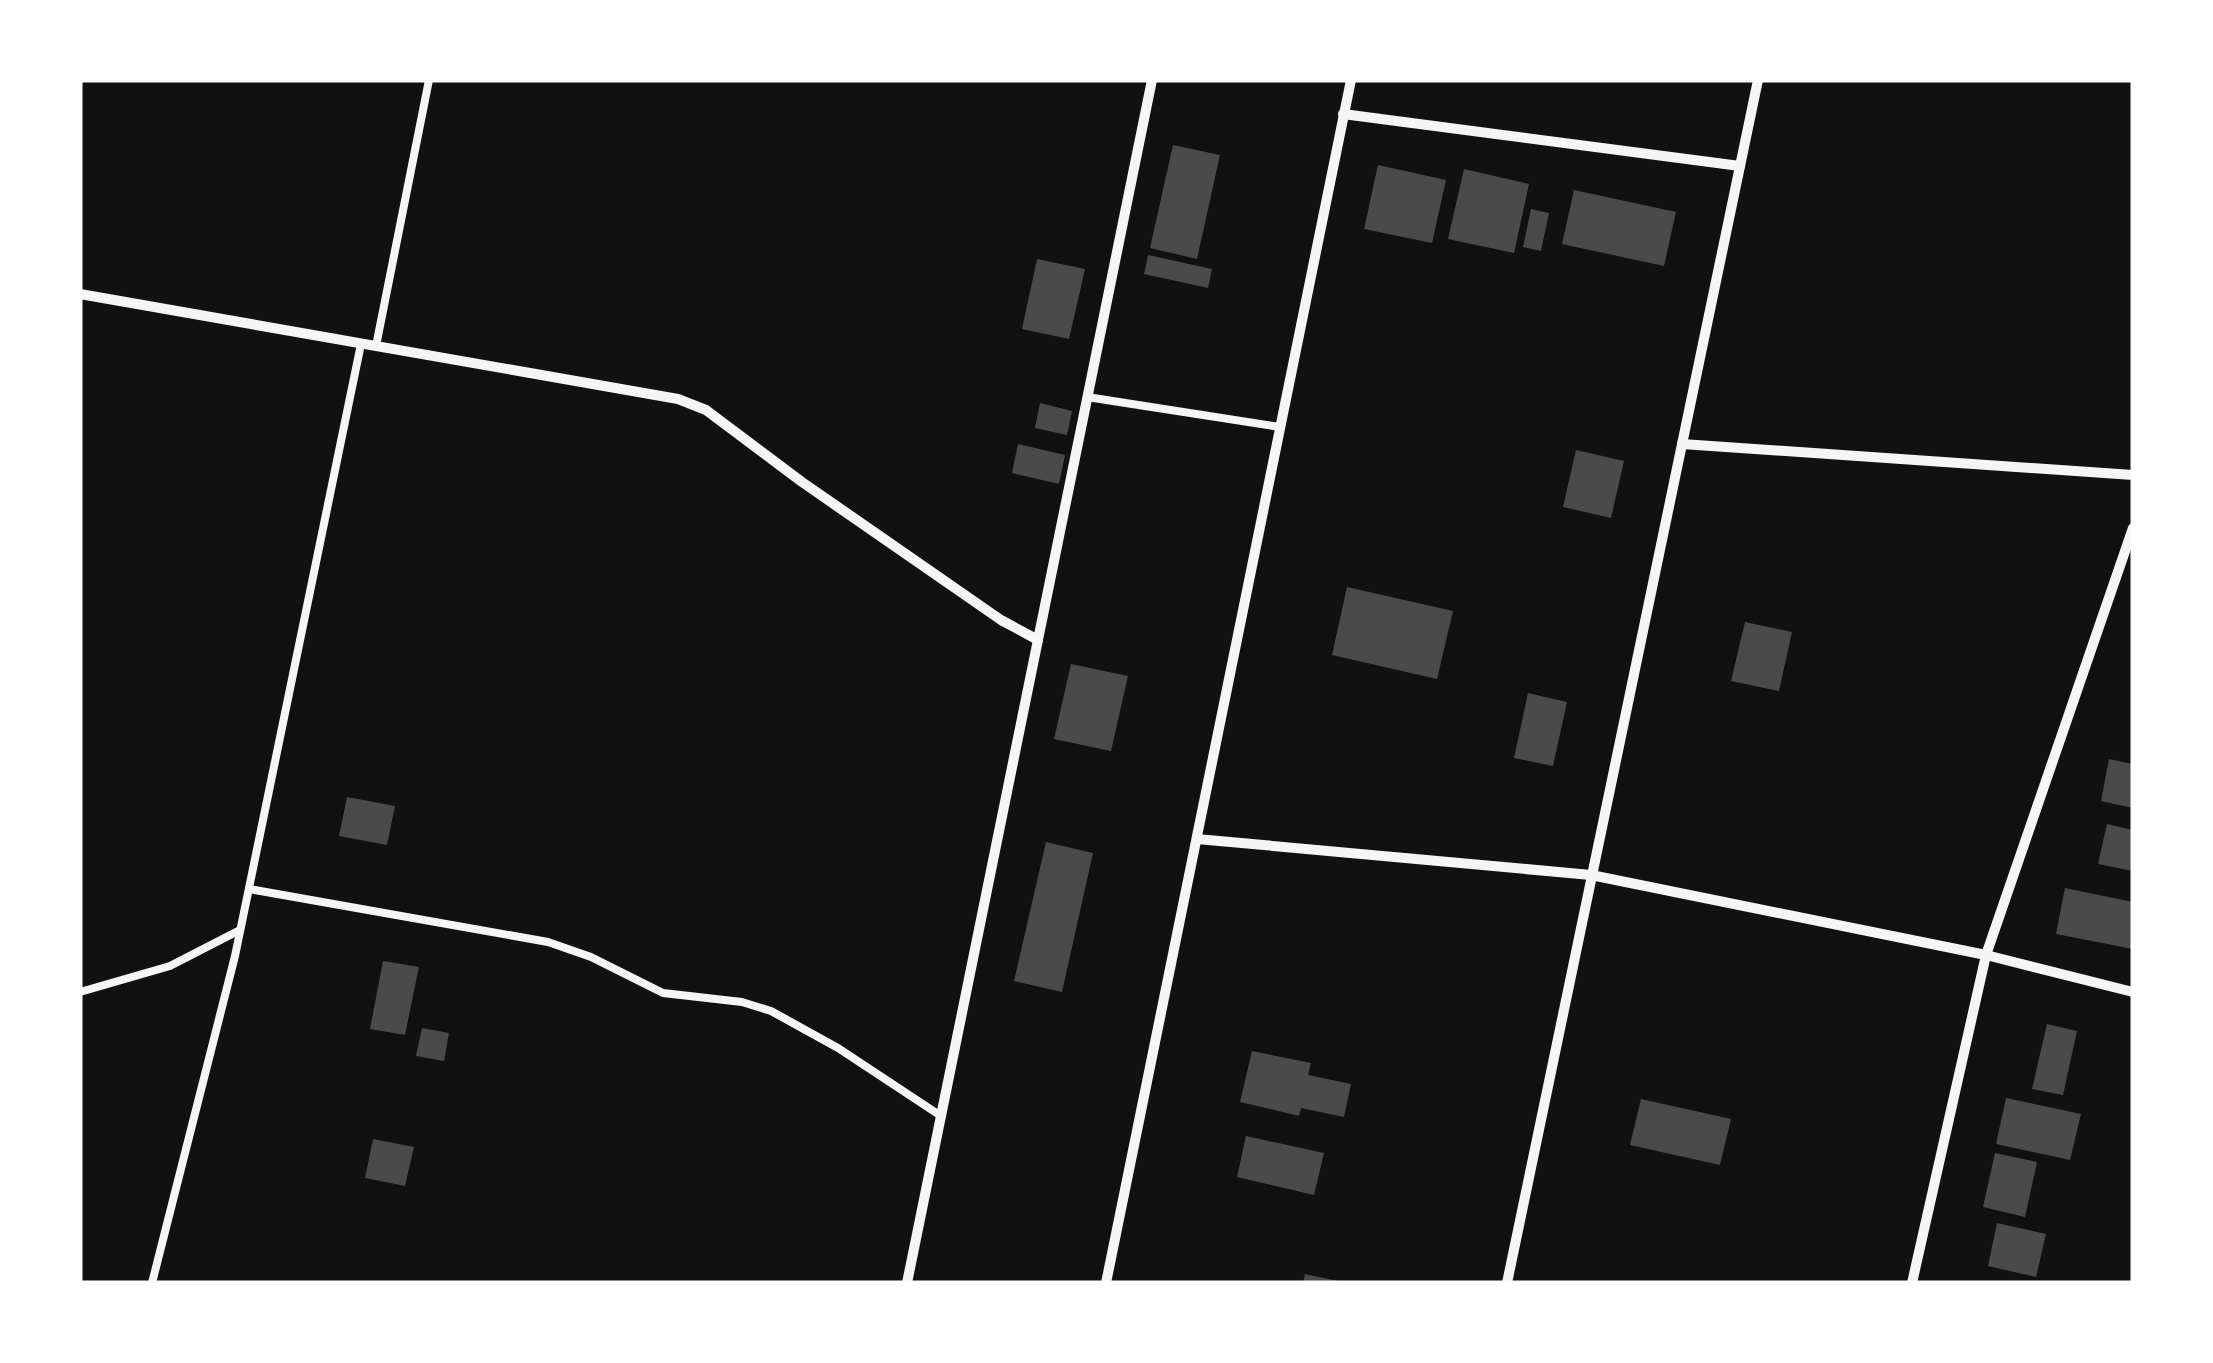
<svg xmlns="http://www.w3.org/2000/svg" width="2213" height="1363" font-family="'Exo 2',sans-serif">
<style>
.building{fill:#4a4a4a}
.lines{fill:none;stroke-linecap:round;stroke-linejoin:round}
.service{stroke:#f5f5f5;stroke-width:8}
.minor{stroke:#f5f5f5;stroke-width:10}
</style>
<rect width="100%" height="100%" fill="#111"/>
<g class="building">
<polygon points="1173,145 1220,155 1197,259 1150,248"/>
<polygon points="1378,165 1446,180 1432,243 1364,229"/>
<polygon points="1464,169 1529,184 1514,253 1448,239"/>
<polygon points="1574,190 1676,212 1664,266 1562,244"/>
<polygon points="1531,209 1549,213 1541,251 1523,247"/>
<polygon points="1148,255 1212,269 1208,288 1144,274"/>
<polygon points="1037,259 1085,269 1069,339 1022,329"/>
<polygon points="1040,403 1072,411 1067,435 1035,428"/>
<polygon points="1018,444 1065,455 1059,484 1012,473"/>
<polygon points="1576,450 1624,461 1611,518 1563,507"/>
<polygon points="1347,587 1453,611 1437,679 1332,655"/>
<polygon points="1745,622 1792,632 1779,691 1731,681"/>
<polygon points="1071,664 1128,676 1111,751 1054,739"/>
<polygon points="1528,693 1567,702 1553,766 1514,758"/>
<polygon points="2109,759 2133,764 2133,808 2101,801"/>
<polygon points="347,797 395,806 387,845 339,836"/>
<polygon points="2107,824 2133,830 2133,871 2098,864"/>
<polygon points="1046,842 1093,853 1062,992 1014,981"/>
<polygon points="2065,888 2133,902 2133,949 2056,934"/>
<polygon points="383,961 419,967 405,1035 370,1029"/>
<polygon points="2047,1024 2077,1031 2063,1095 2032,1089"/>
<polygon points="422,1028 449,1033 444,1061 416,1056"/>
<polygon points="1252,1051 1311,1063 1308,1075 1351,1084 1344,1117 1301,1108 1299,1116 1240,1102"/>
<polygon points="2006,1098 2081,1114 2070,1160 1996,1144"/>
<polygon points="1641,1099 1731,1119 1720,1165 1630,1145"/>
<polygon points="1246,1136 1324,1153 1314,1195 1237,1177"/>
<polygon points="373,1139 414,1147 405,1186 365,1178"/>
<polygon points="1995,1153 2037,1162 2025,1217 1983,1207"/>
<polygon points="1997,1223 2046,1234 2036,1277 1988,1266"/>
<polygon points="1305,1274 1338,1281 1338,1283 1303,1283"/>
</g>
<g class="lines">
<g class="service">
<polyline points="376,346 429,80"/>
<polyline points="1087,397 1280,427"/>
<polyline points="249,889 548,942 591,957 663,993 742,1002 771,1011 838,1048 941,1116"/>
<polyline points="80,992 170,966 240,930"/>
<polyline points="152,1283 235,956 361,344"/>
</g>
<g class="minor">
<polyline points="1343,114 1740,166"/>
<polyline points="80,294 678,399 706,410 802,482 1001,620 1038,640"/>
<polyline points="1682,444 2133,475"/>
<polyline points="1197,839 1591,875 1986,955 2133,992"/>
<polyline points="907,1283 1152,80"/>
<polyline points="1106,1283 1351,80"/>
<polyline points="1507,1283 1758,80"/>
<polyline points="1912,1283 1986,955 2133,528"/>
</g>
</g>
<rect width="2213" height="1363" fill="none" stroke="#ffffff" stroke-width="165"/>
</svg>
